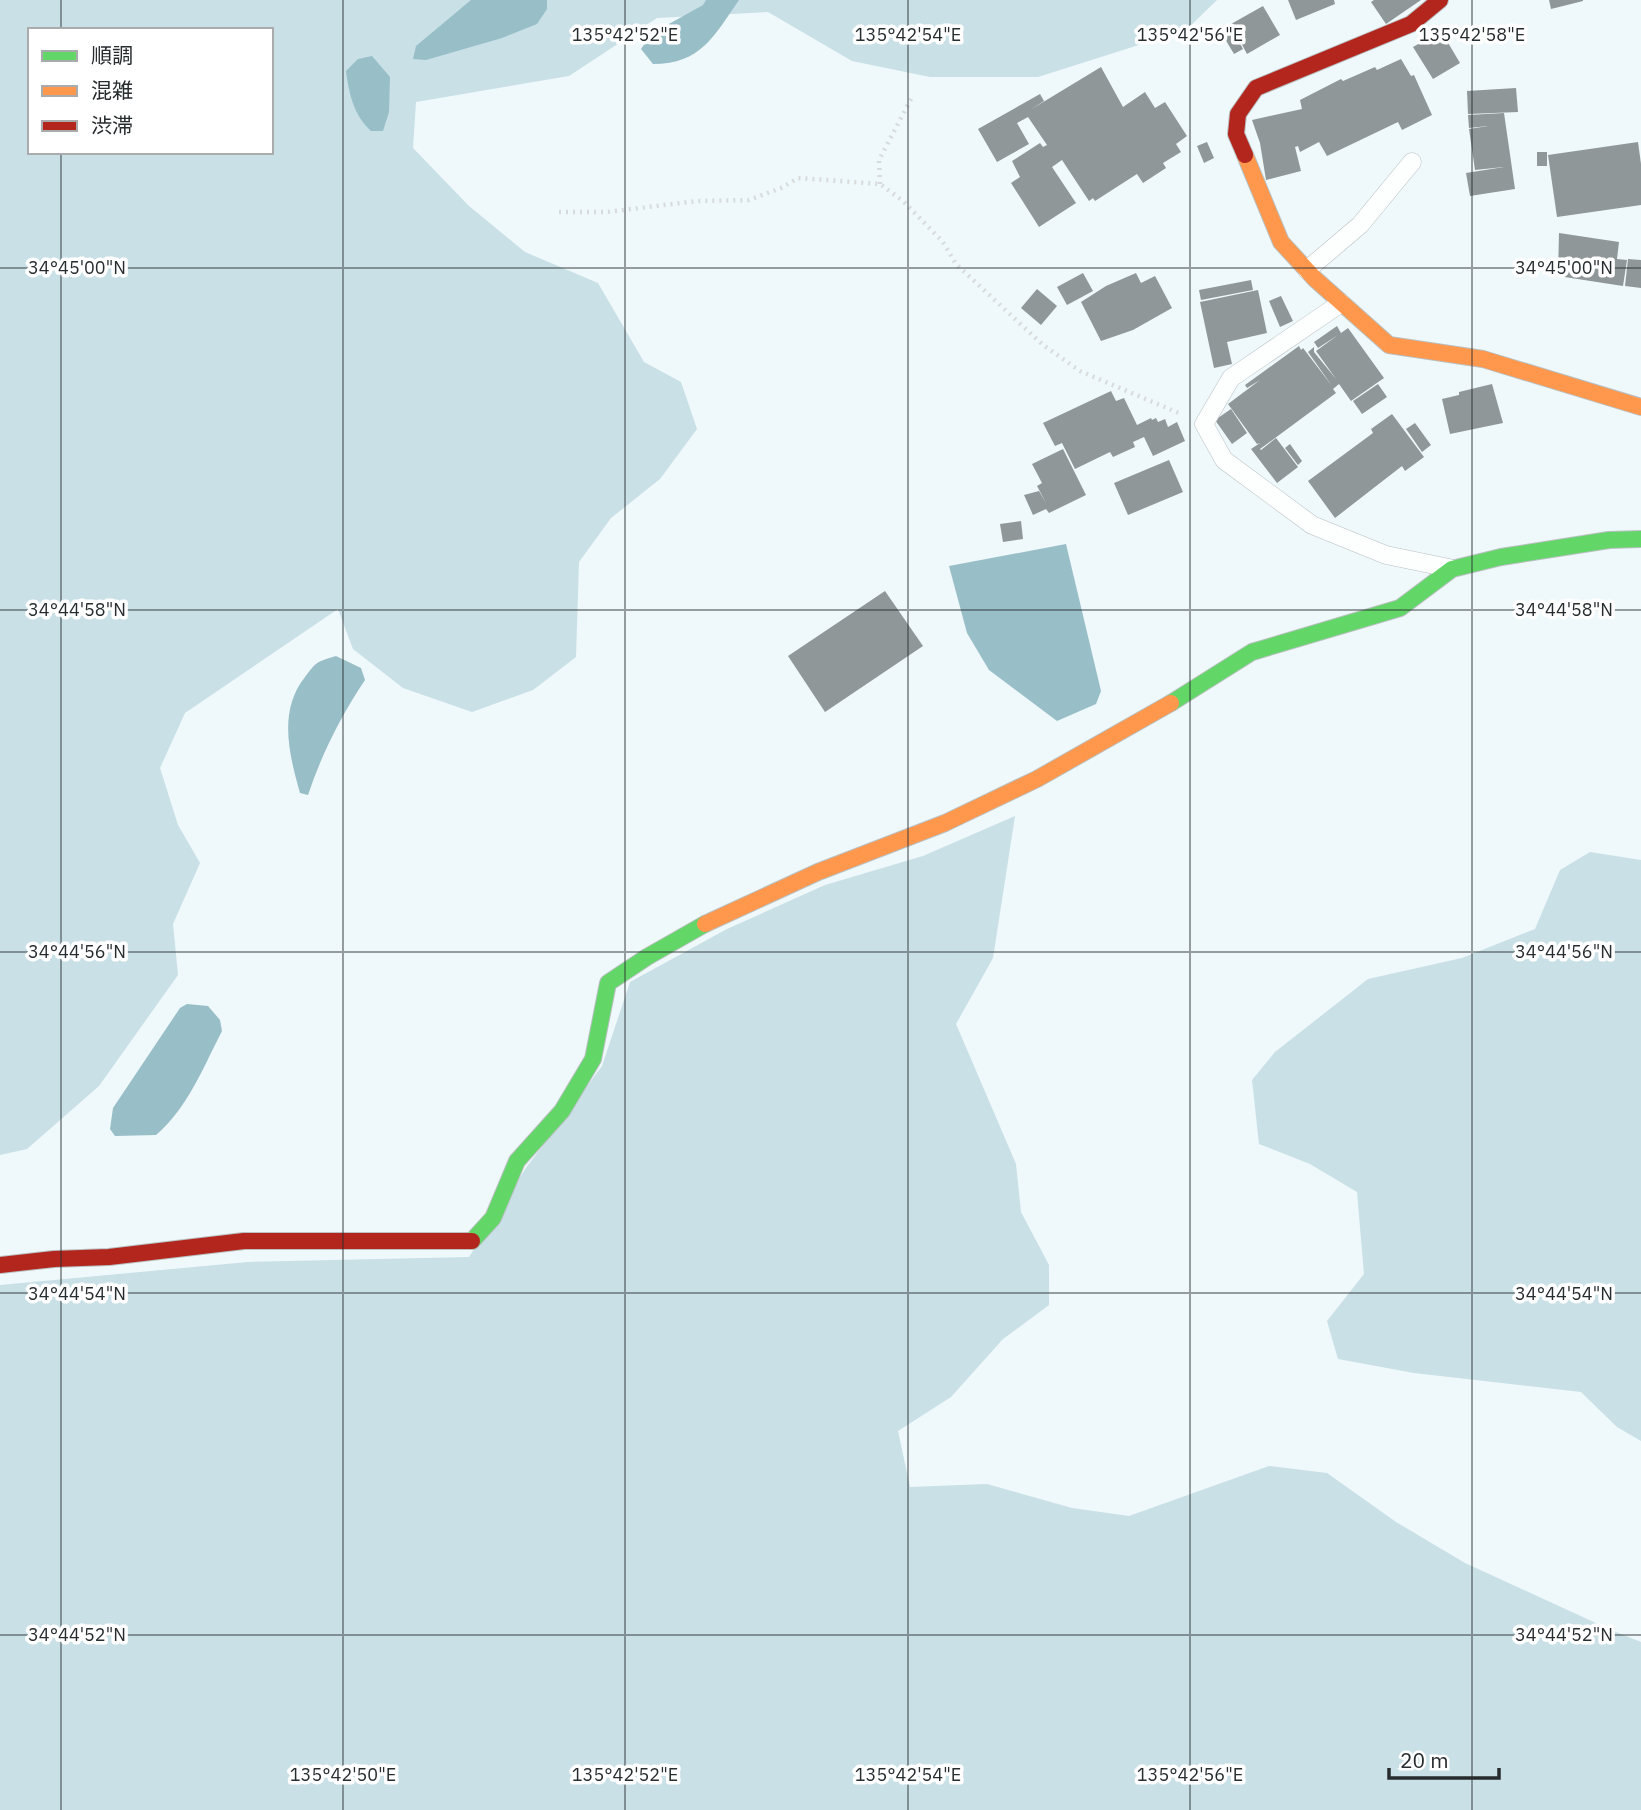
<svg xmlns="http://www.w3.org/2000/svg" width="1641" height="1810" font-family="'IBM Plex Sans','Noto Sans JP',sans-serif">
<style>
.green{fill:#c8e0e6;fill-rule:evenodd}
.water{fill:#98bec7}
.building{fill:#909798}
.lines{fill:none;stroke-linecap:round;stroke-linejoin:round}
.lane-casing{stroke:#b9c0c1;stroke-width:19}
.fast-casing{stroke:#b9c0c1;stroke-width:18}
.slow-casing{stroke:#b9c0c1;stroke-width:18}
.jam-casing{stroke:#b9c0c1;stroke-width:18}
.path{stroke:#d8dbdb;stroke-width:4.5;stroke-dasharray:2 5;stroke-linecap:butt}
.lane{stroke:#fdfefe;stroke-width:18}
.fast{stroke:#63d668;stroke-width:16}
.slow{stroke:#ff974d;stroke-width:16}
.jam{stroke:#b3261e;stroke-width:16}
.ticks{fill:none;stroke:#272d2f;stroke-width:2;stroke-opacity:0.45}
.ticks-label{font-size:18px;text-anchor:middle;fill:#272d2f;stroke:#fff;stroke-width:7;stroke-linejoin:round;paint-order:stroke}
</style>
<rect width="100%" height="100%" fill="#eff8fa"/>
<g class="green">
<path d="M 0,0 L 1217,0 L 1186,30 L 1038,77 L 930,77 L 852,61 L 768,12 L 657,18 L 569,76 L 416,102 L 413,148 L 469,206 L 525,252 L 598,283 L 644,362 L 681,382 L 697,429 L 660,479 L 611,518 L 579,562 L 576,657 L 533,690 L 472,712 L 403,688 L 353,649 L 338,609 L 185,713 L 160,768 L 178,825 L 200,863 L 173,924 L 178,975 L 99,1086 L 27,1149 L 0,1155 ZM 30,30 L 271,30 L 271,152 L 30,152 Z"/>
<polygon points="1015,816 993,958 956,1024 1016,1164 1021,1212 1049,1265 1049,1305 1003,1339 951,1397 898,1431 910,1487 987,1484 1072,1508 1129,1516 1269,1466 1327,1473 1396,1522 1465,1563 1611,1630 1641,1642 1641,1810 0,1810 0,1285 248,1262 469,1257 526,1168 602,1066 630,982 727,929 825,885 923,856"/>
<polygon points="1590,852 1641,860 1641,1441 1617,1427 1581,1392 1414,1373 1338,1359 1327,1321 1364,1274 1357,1192 1310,1164 1259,1144 1252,1080 1275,1052 1368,979 1462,958 1535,929 1560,870"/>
</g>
<g class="water">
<polygon points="471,0 547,0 547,9 537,24 502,38 426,60 413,59 416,46"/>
<path d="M 706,0 L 739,0 C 714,36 701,64 653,64 L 641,49 L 651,34 L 703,5 Z"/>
<path d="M 372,56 L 390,77 L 389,112 L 383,131 L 371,131 C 354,116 349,94 346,71 L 358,59 Z"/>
<polygon points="1066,544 1101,691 1096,704 1057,721 989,670 967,633 949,566"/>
<path d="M 336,656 L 361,668 L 365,680 C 341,716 322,753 308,795 L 300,793 C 289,754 278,711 305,677 C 308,673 312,667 316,664 C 321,660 330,658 336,656 Z"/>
<path d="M 187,1004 L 208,1006 L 220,1020 L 222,1031 C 204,1066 187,1109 156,1135 L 115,1136 L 110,1129 L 113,1108 L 180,1008 Z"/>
</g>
<g class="building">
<polygon points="1288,0 1334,0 1335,4 1296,20"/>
<polygon points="1374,0 1421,0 1386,24 1371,2"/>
<polygon points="1549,0 1583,0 1583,1 1551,9"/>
<polygon points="1263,6 1280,35 1247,54 1231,24"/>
<polygon points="1231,27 1243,49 1234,54 1221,32"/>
<polygon points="1441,31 1460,63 1433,79 1413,47"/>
<polygon points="1401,59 1411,76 1414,75 1432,115 1402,130 1398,122 1327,156 1319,142 1300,152 1298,146 1295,147 1301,171 1266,180 1260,143 1252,120 1302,109 1300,100 1341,79 1343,81 1375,67 1377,70"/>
<polygon points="1101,67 1123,107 1145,92 1155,108 1165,102 1187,136 1176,144 1181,152 1163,163 1166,168 1143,183 1137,174 1095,201 1093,198 1089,201 1062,160 1052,167 1076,203 1039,227 1011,183 1020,177 1012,161 1040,143 1043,147 1047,145 1028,117 1017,123 1029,144 997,162 978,129 1040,94 1044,101 1030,110"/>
<polygon points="1516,88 1518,112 1468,114 1467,91"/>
<polygon points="1504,113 1515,189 1470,196 1466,173 1504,167 1475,170 1469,129 1488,126 1469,128 1468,115"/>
<polygon points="1207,142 1214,158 1204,163 1197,146"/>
<polygon points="1638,142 1641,164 1641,205 1557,217 1548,155"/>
<rect x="1537" y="152" width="10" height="14"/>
<polygon points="1559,233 1619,242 1617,259 1627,260 1623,286 1558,276"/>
<polygon points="1628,259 1641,260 1641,288 1625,286"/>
<polygon points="1083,273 1093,291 1067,305 1057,287"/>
<polygon points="1136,273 1141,283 1155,276 1172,308 1133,330 1101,341 1081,302 1106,286"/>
<polygon points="1251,280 1253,290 1201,300 1199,290"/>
<polygon points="1037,289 1057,306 1041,325 1021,308"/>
<polygon points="1258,290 1267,333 1227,342 1232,364 1214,368 1200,302"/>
<polygon points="1281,296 1293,321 1280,327 1269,301"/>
<polygon points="1337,326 1341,333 1348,328 1384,378 1351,401 1339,384 1333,389 1336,393 1260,449 1261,450 1276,438 1298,467 1277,483 1251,449 1260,443 1257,444 1228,404 1260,380 1247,388 1245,385 1299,346 1301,350 1303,348 1332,386 1308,352 1314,347 1314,352 1336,379 1316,351 1338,335 1318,348 1314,342"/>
<polygon points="1378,384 1387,397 1362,414 1353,401"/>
<polygon points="1492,384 1503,423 1450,434 1442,399 1459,395 1459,392"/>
<polygon points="1111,391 1116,401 1124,398 1137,425 1151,418 1152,420 1156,418 1158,422 1165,419 1168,427 1177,422 1185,441 1153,456 1144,437 1133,442 1135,447 1113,457 1110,452 1075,469 1062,443 1055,446 1043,423"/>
<polygon points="1231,409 1247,433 1232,444 1215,420"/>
<polygon points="1392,414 1424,457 1405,471 1402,466 1335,518 1308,481 1373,433 1371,429"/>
<polygon points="1415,423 1431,445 1422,452 1406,429"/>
<polygon points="1290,444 1302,461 1298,465 1285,448"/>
<polygon points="1063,449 1086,495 1049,513 1046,509 1033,515 1024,495 1039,491 1046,503 1037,486 1042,483 1032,464"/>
<polygon points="1169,460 1183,492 1128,515 1114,483"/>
<polygon points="1021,521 1023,539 1003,542 1000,524"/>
<polygon points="885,591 923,646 825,712 788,656"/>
</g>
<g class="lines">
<g class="lane-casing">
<g id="lane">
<polyline points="1307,270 1360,225 1412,162"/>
<polyline points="1341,303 1231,378 1204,424 1224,460 1312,525 1386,555 1449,568"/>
</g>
</g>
<g class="fast-casing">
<g id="fast">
<polyline points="1171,703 1252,652 1400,608 1452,569 1501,557 1609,540 1641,539"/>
<polyline points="472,1241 493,1218 517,1161 562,1111 593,1059 608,983 647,957 705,924"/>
</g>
</g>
<g class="slow-casing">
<g id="slow">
<polyline points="1245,155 1281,242 1315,279 1389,345 1483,359 1641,407"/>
<polyline points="705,924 818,872 945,823 1037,779 1171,703"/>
</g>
</g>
<g class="jam-casing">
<g id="jam">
<polyline points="1245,155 1236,134 1238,114 1256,88 1411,24 1440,0"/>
<polyline points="0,1265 54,1259 109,1257 244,1241 472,1241"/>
</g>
</g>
<g class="path">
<polyline points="880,184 879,160 912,97"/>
<polyline points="559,212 607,212 697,201 749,200 781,188 798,178 880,184 903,201 943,242 956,264 1043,345 1080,371 1181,414"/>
</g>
<use href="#lane" class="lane"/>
<use href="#fast" class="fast"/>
<use href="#slow" class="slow"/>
<use href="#jam" class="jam"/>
</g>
<path class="ticks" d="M 61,0 L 61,30M 343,0 L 343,1810M 625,0 L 625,1810M 908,0 L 908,1810M 1190,0 L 1190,1810M 1472,0 L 1472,1810M 61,152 L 61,1810M 0,268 L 1641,268M 0,610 L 1641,610M 0,952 L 1641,952M 0,1293 L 1641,1293M 0,1635 L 1641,1635"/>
<g class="ticks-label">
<text x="625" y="41">135°42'52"E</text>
<text x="908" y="41">135°42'54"E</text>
<text x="1190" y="41">135°42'56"E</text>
<text x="1472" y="41">135°42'58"E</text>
<text x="77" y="274">34°45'00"N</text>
<text x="1564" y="274">34°45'00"N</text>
<text x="77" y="616">34°44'58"N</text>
<text x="1564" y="616">34°44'58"N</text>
<text x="77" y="958">34°44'56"N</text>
<text x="1564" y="958">34°44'56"N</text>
<text x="77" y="1300">34°44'54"N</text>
<text x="1564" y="1300">34°44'54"N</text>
<text x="77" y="1641">34°44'52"N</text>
<text x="1564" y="1641">34°44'52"N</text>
<text x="343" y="1781">135°42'50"E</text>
<text x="625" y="1781">135°42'52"E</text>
<text x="908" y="1781">135°42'54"E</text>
<text x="1190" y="1781">135°42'56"E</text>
</g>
<rect x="28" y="28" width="245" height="126" fill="#ffffff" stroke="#a9abac" stroke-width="2"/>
<rect x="42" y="51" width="35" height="10" fill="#63d668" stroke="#a9abac" stroke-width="2"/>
<text x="91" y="63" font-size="21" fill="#272d2f">順調</text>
<rect x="42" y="86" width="35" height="10" fill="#ff974d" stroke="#a9abac" stroke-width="2"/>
<text x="91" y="98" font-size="21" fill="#272d2f">混雑</text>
<rect x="42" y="121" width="35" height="10" fill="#b3261e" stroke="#a9abac" stroke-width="2"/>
<text x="91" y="133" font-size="21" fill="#272d2f">渋滞</text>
<path d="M1389 1768v10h110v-10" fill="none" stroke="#272d2f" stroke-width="3.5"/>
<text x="1400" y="1768" font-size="21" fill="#272d2f" stroke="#ffffff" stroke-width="5" paint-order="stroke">20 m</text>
</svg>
